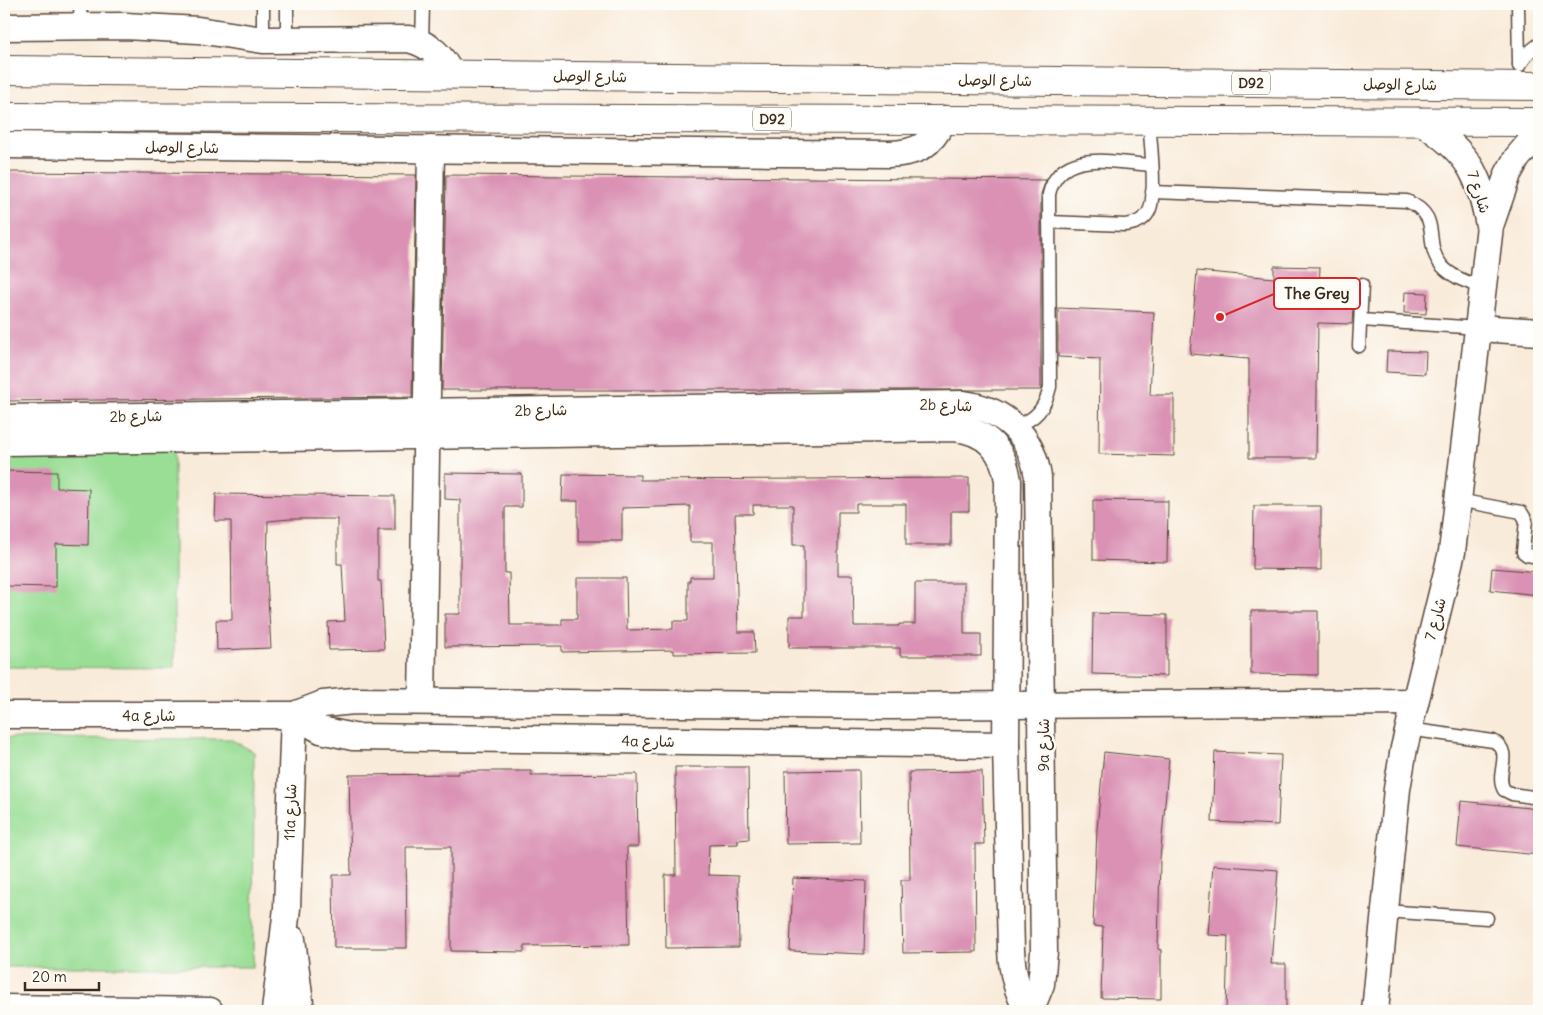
<svg xmlns="http://www.w3.org/2000/svg" width="1543" height="1015" font-family="Delius,'Playpen Sans Arabic',sans-serif">
<style>
.green{fill:#9ade96;stroke:#6a845a}
.building{fill:#da91b4}
.lines{fill:none;stroke-linecap:round;stroke-linejoin:round}
.service-casing{stroke:#58473a;stroke-width:15}
.minor-casing{stroke:#58473a;stroke-width:29}
.primary-casing{stroke:#58473a;stroke-width:30}
.service{stroke:#fff;stroke-width:12}
.minor{stroke:#fff;stroke-width:26}
.primary{stroke:#fff;stroke-width:28}
.labels{text-anchor:middle;dominant-baseline:central;stroke-width:5;stroke-linejoin:round;paint-order:stroke}
.shield{fill:#fdfcf7;stroke:#75695f;stroke-width:1}
.shield-label{font-size:14px;font-weight:bold;fill:#3b2a1e}
.street-label{font-size:15px;fill:#3b2a1e;stroke:#fdfcf7}
.leader{fill:none;stroke:#d62828;stroke-width:2}
.callout-dot{fill:#d62828;stroke:#fdfcf7;stroke-width:2}
.callout{fill:#fdfcf7;stroke:#d62828;stroke-width:2}
.callout-label{font-size:16px;text-anchor:middle;font-weight:bold;fill:#3b2a1e}
</style>
<rect width="100%" height="100%" fill="#fdfcf7"/>
<filter id="ink" filterUnits="userSpaceOnUse"><feTurbulence type="fractalNoise" baseFrequency=".02" numOctaves="2"/><feDisplacementMap in="SourceGraphic" scale="10" xChannelSelector="R" yChannelSelector="G"/><feConvolveMatrix kernelMatrix="1 2 1 2 8 2 1 2 1" color-interpolation-filters="sRGB"/></filter>
<filter id="wash" filterUnits="userSpaceOnUse"><feTurbulence type="fractalNoise" baseFrequency=".0096" numOctaves="4" result="noise"/><feDisplacementMap in="SourceGraphic" scale="20" xChannelSelector="R" yChannelSelector="G"/><feGaussianBlur stdDeviation="1.12" result="paint"/><feColorMatrix in="noise" values="0 0 0 0 0 0 0 0 0 0 0 0 0 0 0 0 0 1.4 0 .05"/><feComposite in="paint" operator="in"/></filter>
<g filter="url(#wash)">
<rect width="100%" height="100%" fill="#f9ebda"/>
<g class="green">
<polygon points="4,447 174,448 174,668 4,667"/>
<polygon points="4,738 230,739 254,752 253,967 4,967"/>
</g>
<g id="blocks">
<g class="building">
<polygon points="4,172 416,175 412,397 4,401"/>
<polygon points="446,175 1046,180 1041,194 1041,390 442,390"/>
<polygon points="1274,266 1320,267 1319,289 1354,289 1352,324 1318,323 1316,458 1249,458 1249,359 1190,354 1197,271 1274,278"/>
<polygon points="1405,292 1427,293 1426,314 1404,313"/>
<polygon points="1058,308 1154,312 1150,395 1174,395 1174,456 1099,454 1100,359 1058,357"/>
<polygon points="1387,351 1426,352 1425,374 1386,372"/>
<polygon points="4,471 57,472 57,488 89,489 88,545 56,544 56,587 4,586"/>
<polygon points="445,473 522,474 522,507 505,507 505,573 509,573 510,625 562,625 562,619 577,619 577,578 626,578 627,630 673,629 673,621 688,621 688,581 690,581 690,577 713,577 713,542 690,542 690,506 622,508 622,541 578,541 578,501 562,501 563,474 640,475 640,480 969,478 969,511 951,511 951,545 906,545 906,504 856,504 856,512 838,512 838,575 853,575 854,626 899,626 899,624 915,624 915,583 964,583 964,634 981,634 981,656 900,656 900,648 789,648 789,616 804,616 804,545 793,545 793,505 753,505 753,514 735,514 738,632 754,632 755,653 673,654 673,650 562,652 562,646 445,647 445,614 460,614 460,500 445,499"/>
<polygon points="216,494 395,496 395,530 378,530 378,581 381,581 384,649 329,650 328,622 345,621 342,564 337,564 337,519 290,519 268,521 267,580 271,648 217,650 216,620 232,620 231,521 215,521"/>
<polygon points="1093,500 1168,501 1167,562 1093,560"/>
<polygon points="1254,506 1321,506 1321,570 1253,569"/>
<polygon points="1492,568 1539,572 1539,595 1490,590"/>
<polygon points="1251,611 1318,611 1318,675 1251,674"/>
<polygon points="1093,613 1167,615 1167,676 1092,674"/>
<polygon points="1104,752 1169,759 1160,859 1158,949 1161,950 1161,999 1101,998 1103,927 1093,926 1097,829"/>
<polygon points="1215,752 1281,755 1278,825 1212,822"/>
<polygon points="675,767 748,767 749,839 738,840 738,844 709,845 708,875 738,876 739,947 666,948 665,875 676,875"/>
<polygon points="859,770 860,843 786,844 785,771"/>
<polygon points="458,771 531,771 531,775 637,774 638,847 627,847 629,945 524,946 524,952 451,951 451,847 406,847 407,948 334,948 333,875 351,875 349,775 458,774"/>
<polygon points="982,771 984,844 975,844 976,952 903,953 901,880 910,880 909,772"/>
<polygon points="1461,801 1539,809 1539,855 1457,847"/>
<polygon points="1213,865 1278,870 1271,964 1286,964 1286,1011 1226,1011 1228,936 1208,935"/>
<polygon points="793,878 866,881 864,954 790,951"/>
</g>
</g>
</g>
<g filter="url(#ink)">
<use href="#blocks" fill-opacity="0" stroke="#58473a" stroke-width="1"/>
<g class="lines">
<g class="service-casing">
<g id="service">
<polyline points="80,4 81,26"/>
<polyline points="263,4 263,40"/>
<polyline points="287,4 287,39"/>
<polyline points="1518,4 1519,65"/>
<polyline points="422,43 423,4"/>
<polyline points="1519,66 1529,52 1539,44"/>
<path d="M 1152,192 L 1407,201 C 1445,218 1421,242 1442,266 C 1453,278 1468,282 1483,288"/>
<path d="M 1049,222 L 1125,225 C 1134,224 1143,221 1148,213 C 1158,198 1150,139 1149,120"/>
<polyline points="1361,320 1479,328"/>
<polyline points="1359,346 1362,285"/>
<path d="M 1015,426 C 1036,420 1045,408 1050,387 L 1049,194 C 1060,147 1115,163 1152,165"/>
<polyline points="1458,500 1521,512 1526,520 1523,552 1527,555 1539,557"/>
<path d="M 1408,729 L 1493,741 C 1515,752 1494,774 1504,790 L 1512,794 L 1539,798"/>
<polyline points="1384,911 1487,918"/>
</g>
</g>
<g class="minor-casing">
<g id="minor">
<path d="M 4,27 L 125,26 L 198,30 L 263,40 L 409,39 C 430,45 442,55 451,75"/>
<path d="M 1421,121 C 1468,154 1478,169 1489,225"/>
<path d="M 4,145 L 889,154 C 919,153 931,145 944,119"/>
<polyline points="1479,328 1539,332"/>
<path d="M 4,418 L 964,404 C 1006,410 1032,436 1038,477 L 1044,952 L 1041,984 L 1030,1011"/>
<path d="M 4,442 L 955,428 C 986,431 1004,450 1008,481 L 1006,745 L 1011,950 C 1012,973 1017,992 1028,1011"/>
<polyline points="422,701 431,149"/>
<polyline points="4,715 294,715 323,704 354,701 891,706 1415,702"/>
<polyline points="294,715 321,730 353,737 1006,745"/>
<polyline points="292,939 301,1011"/>
<polyline points="4,1008 210,1011"/>
<polyline points="275,1011 287,908 294,715"/>
<polyline points="1375,1011 1397,789 1404,748 1452,552 1490,226 1508,174 1517,158 1539,132"/>
</g>
</g>
<g class="primary-casing">
<g id="primary">
<polyline points="4,70 1539,86"/>
<polyline points="4,117 1539,122"/>
</g>
</g>
<use href="#service" class="service"/>
<use href="#minor" class="minor"/>
<use href="#primary" class="primary"/>
</g>
</g>
<g class="labels">
<g class="shield">
<rect x="1232" y="71.5" width="38" height="23" rx="4"/>
<rect x="753" y="107.5" width="38" height="23" rx="4"/>
</g>
<g class="shield-label">
<text x="1251" y="83">D92</text>
<text x="772" y="119">D92</text>
</g>
<g class="street-label">
<text transform="translate(590 76) rotate(1)">شارع الوصل</text>
<text transform="translate(995 80) rotate(1)">شارع الوصل</text>
<text transform="translate(1400 84) rotate(1)">شارع الوصل</text>
<text transform="translate(182 147) rotate(1)">شارع الوصل</text>
<text transform="translate(1479 192) rotate(72)">شارع 7</text>
<text transform="translate(946 405) rotate(2)">2b شارع</text>
<text transform="translate(541 410) rotate(-1)">2b شارع</text>
<text transform="translate(136 416) rotate(-1)">2b شارع</text>
<text transform="translate(1435 619) rotate(-75)">شارع 7</text>
<text x="149" y="715">4a شارع</text>
<text transform="translate(648 741) rotate(1)">4a شارع</text>
<text transform="translate(1043 745) rotate(-90)">9a شارع</text>
<text transform="translate(290 812) rotate(-88)">11a شارع</text>
</g>
</g>
<path class="leader" d="M1220 317L1274 294"/>
<circle class="callout-dot" cx="1220" cy="317" r="5"/>
<rect class="callout" x="1274" y="278" width="86" height="31" rx="5"/>
<g class="callout-label">
<text x="1317" y="299">The Grey</text>
</g>
<rect width="1543" height="1015" fill="none" stroke="#fdfcf7" stroke-width="20"/>
<path d="M25 982v8h74v-8" fill="none" stroke="#3b2a1e" stroke-width="2.5"/>
<text x="32" y="982" font-size="15" fill="#3b2a1e" stroke="#fdfcf7" stroke-width="4" paint-order="stroke">20 m</text>
</svg>
